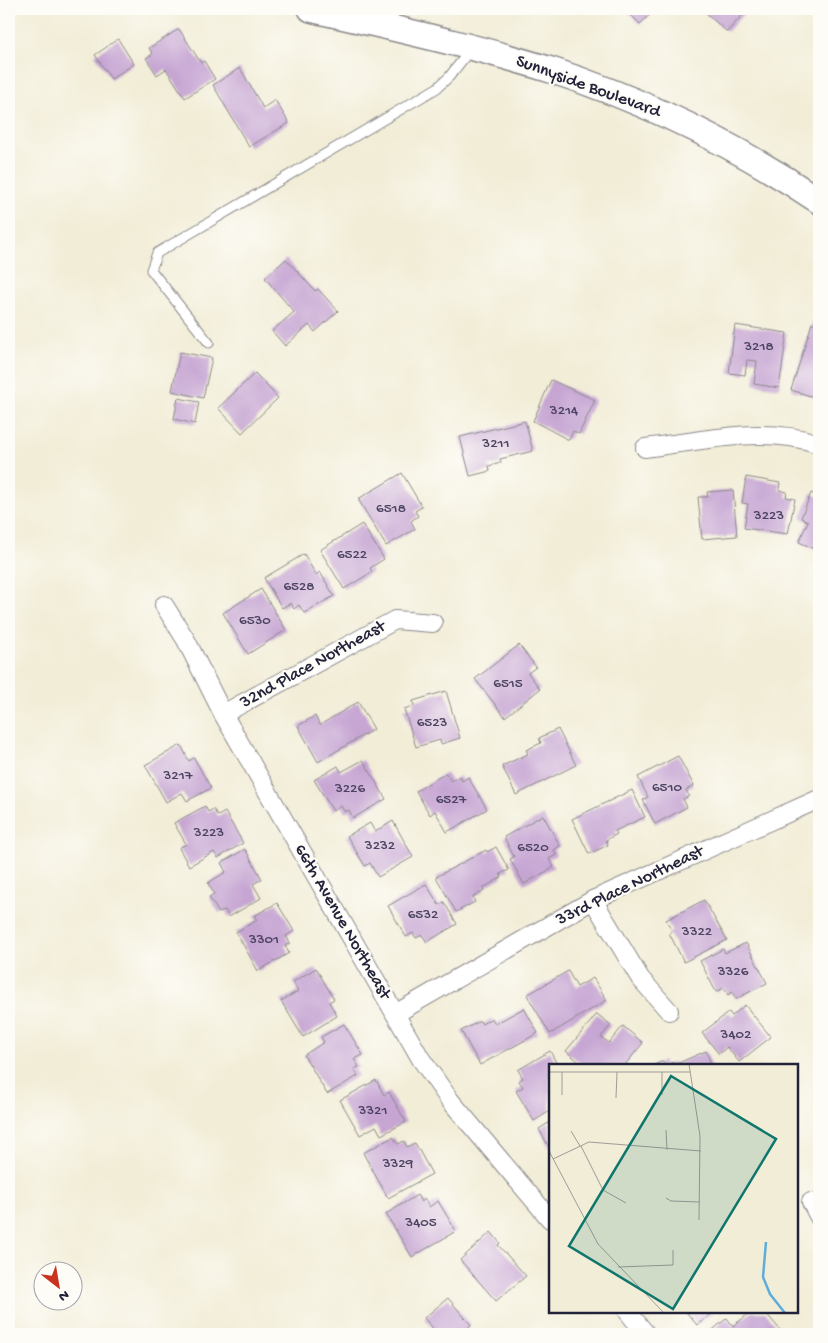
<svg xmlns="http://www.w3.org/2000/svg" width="828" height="1343" font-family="'Gochi Hand',sans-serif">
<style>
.building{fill:#c6a5d3}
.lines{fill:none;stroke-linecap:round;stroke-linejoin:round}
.lane-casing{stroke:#8a8889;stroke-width:11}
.street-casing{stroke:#8a8889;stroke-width:20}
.secondary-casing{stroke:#8a8889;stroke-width:28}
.lane{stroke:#fff;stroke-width:9}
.street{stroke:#fff;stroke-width:18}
.secondary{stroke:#fff;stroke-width:25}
.labels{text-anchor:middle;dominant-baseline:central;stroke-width:4.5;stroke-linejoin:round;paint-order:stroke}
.number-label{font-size:15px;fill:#4b4361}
.street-label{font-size:18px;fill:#22223b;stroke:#fdfcf7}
.inset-river{fill:none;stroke:#5fadd8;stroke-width:2.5}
.inset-road{fill:none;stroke:#9f9c99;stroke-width:1}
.view{fill:#0f766e;fill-opacity:0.15;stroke:#0f766e;stroke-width:2.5}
.inset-edge{fill:none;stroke:#22223b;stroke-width:2.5}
</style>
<rect width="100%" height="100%" fill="#fdfcf7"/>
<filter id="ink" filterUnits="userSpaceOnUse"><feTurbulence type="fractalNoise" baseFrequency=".02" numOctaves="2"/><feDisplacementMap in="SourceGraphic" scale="10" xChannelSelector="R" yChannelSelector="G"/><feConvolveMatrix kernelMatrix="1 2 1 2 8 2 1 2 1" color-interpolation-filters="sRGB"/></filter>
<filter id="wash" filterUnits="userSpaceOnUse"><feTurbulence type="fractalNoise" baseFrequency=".0096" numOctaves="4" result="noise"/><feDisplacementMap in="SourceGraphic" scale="20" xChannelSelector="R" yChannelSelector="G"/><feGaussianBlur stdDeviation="1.12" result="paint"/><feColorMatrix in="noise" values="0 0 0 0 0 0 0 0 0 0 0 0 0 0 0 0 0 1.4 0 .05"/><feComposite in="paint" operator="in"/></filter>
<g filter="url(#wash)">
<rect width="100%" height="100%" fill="#f2edd7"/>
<g id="blocks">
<g class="building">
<polygon points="625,9 656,9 640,24"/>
<polygon points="710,9 748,9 727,32 706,13"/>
<polygon points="179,29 201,63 204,61 215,79 185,98 166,69 157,75 146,58 153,54 149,48"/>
<polygon points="118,39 134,64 111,79 95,55"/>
<polygon points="240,68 263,108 275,100 289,123 249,147 213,85"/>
<polygon points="286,259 315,291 318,289 338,311 315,332 309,325 285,346 272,331 294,312 265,278"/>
<polygon points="812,323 819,325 819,391 817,398 791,390"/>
<polygon points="735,325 787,333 779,388 754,384 757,361 747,360 745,375 729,373"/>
<polygon points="180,352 212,358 203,398 172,391"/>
<polygon points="255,373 278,398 242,433 218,408"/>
<polygon points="551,380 595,400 579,434 573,431 569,440 533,421"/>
<polygon points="178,398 199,402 195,424 174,419"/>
<polygon points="525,421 533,451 500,459 501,463 489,466 490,471 470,476 460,437"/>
<polygon points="402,473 422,507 415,511 418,516 411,521 415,529 386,546 358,499"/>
<polygon points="746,477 780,483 779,490 787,492 786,497 795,499 788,534 744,528 748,504 742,503"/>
<polygon points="733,490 737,536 702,539 698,497 708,497 707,492"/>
<polygon points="811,493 819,497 819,551 799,542 808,521 801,518"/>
<polygon points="362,524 384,559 370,568 372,572 344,589 320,550"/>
<polygon points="304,554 316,575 320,572 334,596 304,613 299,605 294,609 291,603 282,608 264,578"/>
<polygon points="261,589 286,630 248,654 223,613"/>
<polygon points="519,645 536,667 528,673 540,689 505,717 475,679"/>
<polygon points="446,691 460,738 441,744 440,740 416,747 404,709 414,706 413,701"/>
<polygon points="358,702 374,729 318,762 298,726 315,716 320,725"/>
<polygon points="558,729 576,765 516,795 502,766 528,754 526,750 541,743 539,738"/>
<polygon points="181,745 189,761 194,758 211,788 187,801 182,793 166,802 145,765"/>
<polygon points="678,756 694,786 686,790 689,796 683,799 687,807 655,824 643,800 648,797 638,777"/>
<polygon points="363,760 386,799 353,818 349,810 345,812 341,806 333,811 314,780 338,766 341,772"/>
<polygon points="446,773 451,781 460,776 462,781 468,777 487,809 447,832 435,811 430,815 416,791"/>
<polygon points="632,790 645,817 615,831 617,834 606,840 608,845 589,854 572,819"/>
<polygon points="205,806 208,812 213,809 218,816 225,812 243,843 218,858 214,852 189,866 179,848 186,844 174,823"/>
<polygon points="543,815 560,846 554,850 556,855 549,859 554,867 524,884 510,859 514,857 504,837"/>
<polygon points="393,821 413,857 378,877 370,863 365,866 347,836 370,823 375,832"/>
<polygon points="496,847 509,870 500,874 502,877 483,888 484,891 473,897 475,902 456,912 436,877 486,850 487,852"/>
<polygon points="245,849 262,879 253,884 261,898 229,917 225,910 219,913 209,897 214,894 208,883 226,872 221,863"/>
<polygon points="426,884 439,905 444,902 457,924 427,942 422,935 416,938 413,933 406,937 388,906"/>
<polygon points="704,900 727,940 684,962 669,933 672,931 666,920"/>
<polygon points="277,903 294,931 286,936 290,943 285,946 289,953 258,971 236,932 257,920 254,916"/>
<polygon points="746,943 767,983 736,999 732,992 728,995 724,988 716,992 700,961 723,949 725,953"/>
<polygon points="316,968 334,999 329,1002 337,1016 303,1037 281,1001 298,991 293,982"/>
<polygon points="568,971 577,987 593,978 607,1000 550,1034 527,995"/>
<polygon points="745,1005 771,1037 739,1062 727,1047 719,1054 702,1033 729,1012 732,1016"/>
<polygon points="524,1008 538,1033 480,1065 461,1031 480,1021 482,1024 492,1018 495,1024"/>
<polygon points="597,1014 611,1025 601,1037 609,1043 623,1026 643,1043 624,1066 584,1066 566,1051"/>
<polygon points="344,1024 363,1055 354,1059 359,1067 354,1069 358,1076 327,1094 304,1055 324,1042 321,1037"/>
<polygon points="550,1051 558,1066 550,1066 550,1111 534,1121 516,1091 523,1087 519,1081 523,1078 518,1070"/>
<polygon points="706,1051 712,1066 652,1066 663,1061 665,1065 674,1062 676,1064"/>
<polygon points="376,1080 384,1095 389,1092 406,1122 381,1135 376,1126 360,1135 340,1100"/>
<polygon points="550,1122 550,1149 539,1129"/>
<polygon points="393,1137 398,1144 404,1141 407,1147 415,1143 432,1174 388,1198 363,1153"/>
<polygon points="417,1195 421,1202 425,1199 429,1207 438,1201 456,1231 412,1257 386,1214"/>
<polygon points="491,1232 500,1243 498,1245 526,1276 496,1301 460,1260"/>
<polygon points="448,1298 471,1325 461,1334 438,1334 424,1318"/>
<polygon points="686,1312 714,1312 697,1325"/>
<polygon points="751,1312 765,1312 782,1332 779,1334 709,1333 727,1318 733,1326"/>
</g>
</g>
</g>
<g filter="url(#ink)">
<use href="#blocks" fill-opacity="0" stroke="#8a8889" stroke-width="1"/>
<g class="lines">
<g class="lane-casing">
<polyline id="lane" points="209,343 151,270 157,253 437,88 449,77 471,49"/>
</g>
<g class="street-casing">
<g id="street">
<path d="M 645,448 C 702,441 764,425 819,444"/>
<polyline points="164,605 186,640 223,714 421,1059 449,1099 550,1219"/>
<polyline points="223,714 395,620 433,623"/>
<polyline points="593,900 640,978 669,1011"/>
<polyline points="395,1014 593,900 819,799"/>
<polyline points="811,1202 819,1217"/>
<polyline points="628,1312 646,1334"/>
</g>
</g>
<g class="secondary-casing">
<path id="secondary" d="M 311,9 C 392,28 475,46 554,71 C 647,102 738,146 819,201"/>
</g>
<use href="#lane" class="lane"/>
<use href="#street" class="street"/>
<use href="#secondary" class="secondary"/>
</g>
</g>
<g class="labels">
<g class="number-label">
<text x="759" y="347">3218</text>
<text x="564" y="411">3214</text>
<text x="496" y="444">3211</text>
<text x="391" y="509">6518</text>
<text x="769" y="516">3223</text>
<text x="352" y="555">6522</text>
<text x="299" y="587">6528</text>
<text x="255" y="621">6530</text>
<text x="508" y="684">6515</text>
<text x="432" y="723">6523</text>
<text x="178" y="776">3217</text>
<text x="667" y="788">6510</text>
<text x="350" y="789">3226</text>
<text x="451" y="800">6527</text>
<text x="209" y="833">3223</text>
<text x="380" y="846">3232</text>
<text x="533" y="848">6520</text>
<text x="423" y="915">6532</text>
<text x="697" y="932">3322</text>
<text x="264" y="940">3301</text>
<text x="733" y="972">3326</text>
<text x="736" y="1035">3402</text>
<text x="373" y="1111">3321</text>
<text x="398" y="1164">3329</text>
<text x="421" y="1223">3405</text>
</g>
<g class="street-label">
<text transform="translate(588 87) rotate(20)">Sunnyside Boulevard</text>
<text transform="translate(313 665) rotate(-29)">32nd Place Northeast</text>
<text transform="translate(630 886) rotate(-26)">33rd Place Northeast</text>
<text transform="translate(342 922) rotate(60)">66th Avenue Northeast</text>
</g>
</g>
<g transform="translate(549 1064)">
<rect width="249" height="249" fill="#f2edd7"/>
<path class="inset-river" d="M 217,178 L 214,213 L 221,230 L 236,249"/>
<path class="inset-road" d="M 140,0 L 151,72 L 150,156M 0,8 L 141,8M 13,31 L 13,8M 113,31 L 113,8M 67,34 L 68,8M 117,66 L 118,86M 22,67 L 31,82M 32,82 L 54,126 L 77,139M 0,87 L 49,180 L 115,249M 4,95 L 40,78 L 152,87M 117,134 L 122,137 L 151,138M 69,203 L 124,201 L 124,186"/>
<path class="view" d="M 122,12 L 227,75 L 124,245 L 20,182 Z"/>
<rect width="249" height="249" class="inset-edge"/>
</g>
<rect width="828" height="1343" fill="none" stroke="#fdfcf7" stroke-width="30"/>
<g transform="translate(58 1286) rotate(149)"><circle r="24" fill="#fdfcf7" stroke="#a5a5ac"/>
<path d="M0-4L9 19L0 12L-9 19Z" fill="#c8321e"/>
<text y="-8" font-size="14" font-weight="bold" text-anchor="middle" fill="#22223b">N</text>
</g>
</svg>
